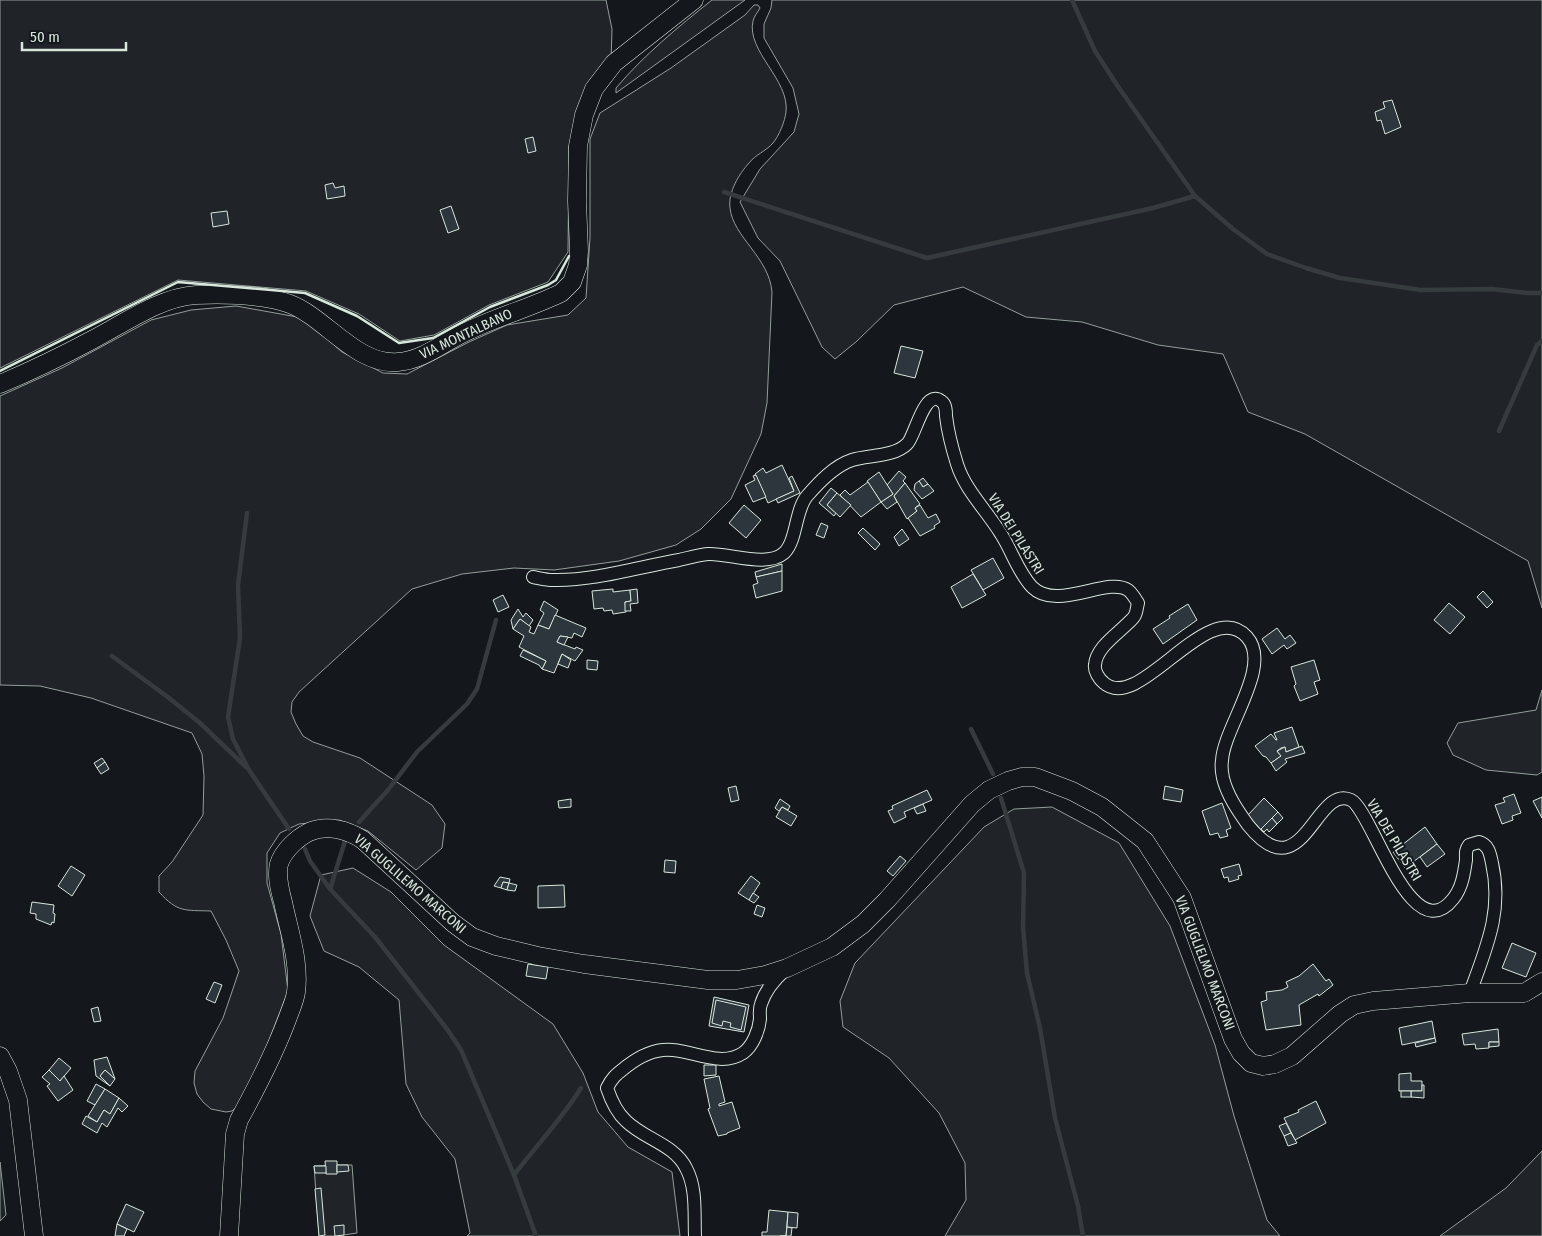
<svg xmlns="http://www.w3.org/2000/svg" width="1542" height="1236" font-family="'Fira Sans Condensed',sans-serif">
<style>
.green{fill:#202428;stroke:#939e99}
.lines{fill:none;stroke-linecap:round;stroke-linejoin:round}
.stream{stroke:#363b3e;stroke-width:4.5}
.building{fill:#2c363c;stroke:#d8e6dc}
.street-casing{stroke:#d8e6dc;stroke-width:14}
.secondary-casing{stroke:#d8e6dc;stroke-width:19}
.street{stroke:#14181c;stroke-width:12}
.secondary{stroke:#14181c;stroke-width:18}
.wall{stroke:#d8e6dc;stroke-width:2.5}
.labels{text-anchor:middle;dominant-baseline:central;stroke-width:4;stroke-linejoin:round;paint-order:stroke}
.street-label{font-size:14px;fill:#d8e6dc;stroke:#14181c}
</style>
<rect width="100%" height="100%" fill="#14181c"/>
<g class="green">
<polygon points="0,0 606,0 612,29 611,62 581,103 569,147 568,252 548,282 489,305 434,335 400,341 359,314 306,291 178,280 0,368"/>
<path d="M 712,0 L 745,0 L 616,93 L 616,88 C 644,55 678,27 712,0 Z"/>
<polygon points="772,0 1542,0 1542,608 1528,561 1305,434 1248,412 1223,354 1158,345 1082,322 1026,317 963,287 894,305 857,341 835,359 822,347 780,261 758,238 740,202 760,169 794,132 799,114 793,88 764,38 764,24 771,8"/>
<path d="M 754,5 L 758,5 L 760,8 C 758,12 754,16 753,21 C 746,51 790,80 786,112 C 785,121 779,136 773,143 C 766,151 755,155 749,163 C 739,174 728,192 730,208 C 733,237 769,257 772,292 L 767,403 L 761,434 L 731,499 L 701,529 L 676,545 L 619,561 L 554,570 L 514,568 L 462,574 L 412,589 L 299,692 L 292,702 L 291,712 L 296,724 L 303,736 L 313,742 L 360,758 L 432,805 L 445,824 L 442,848 L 416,870 L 368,831 L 339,820 L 299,824 L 280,833 L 267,853 L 267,883 L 281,934 L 288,991 L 261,1061 L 237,1107 L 232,1111 L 226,1112 L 211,1109 L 203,1102 L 197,1094 L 194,1083 L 195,1071 L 223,1018 L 239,971 L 226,940 L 211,911 C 185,910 178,913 159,892 L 159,876 L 172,862 L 203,815 L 204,776 L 202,754 L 192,733 L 91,698 L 40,686 L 0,685 L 0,396 L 62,368 L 151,320 L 191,310 L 236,306 L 303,318 L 342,352 L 383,373 L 407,374 L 469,342 L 507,325 L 568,315 L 586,298 L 590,238 L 590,139 L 600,113 L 671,68 L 745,15 Z"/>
<polygon points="1542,690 1542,772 1537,775 1486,770 1453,755 1447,743 1458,723 1536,710"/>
<polygon points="1052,807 1119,843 1170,926 1215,1045 1234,1116 1267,1220 1280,1236 945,1236 966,1200 965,1163 939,1113 889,1058 843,1027 840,1001 855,963 984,827 1014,809"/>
<polygon points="353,868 391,892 444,945 553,1024 583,1073 598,1112 628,1147 672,1172 680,1236 467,1236 470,1233 455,1159 422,1117 406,1084 399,1000 359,967 324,951 310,916 321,875"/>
<polygon points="1542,1151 1542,1236 1440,1236 1506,1188"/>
<polygon points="0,1162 6,1215 0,1221"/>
<polygon points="337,1165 352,1165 357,1233 337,1236 319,1236 314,1166"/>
</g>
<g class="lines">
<g class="stream">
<polyline points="1072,0 1095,51 1117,85 1195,196 1233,229 1267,254 1306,268 1340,278 1421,290 1492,289 1527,293 1542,293"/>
<polyline points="724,192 927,258 1153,208 1195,196"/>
<polyline points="1499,431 1537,345 1542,341"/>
<polyline points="247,513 238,585 240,638 228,717 233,739 249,770 289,829"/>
<polyline points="112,656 169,698 200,723 246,767"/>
<polyline points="971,729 993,774"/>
<polyline points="1001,798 1024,873 1023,927 1027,973 1040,1028 1055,1118 1078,1206 1083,1236"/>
<polyline points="359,822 388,790 417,752 467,704 477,689 496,620"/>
<polyline points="305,849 310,861 330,889 375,937 447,1029 461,1050 514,1175 536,1236"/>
<polyline points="330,889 346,838"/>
<path d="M 514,1175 C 536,1146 562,1119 581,1088"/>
</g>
</g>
<g class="building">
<polygon points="1392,100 1401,127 1385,134 1381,120 1377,121 1375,112 1385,108 1383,102"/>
<polygon points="533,137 536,151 528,153 525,139"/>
<polygon points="333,183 335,188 344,186 345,196 327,199 325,185"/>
<polygon points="451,206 459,229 448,233 440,210"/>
<polygon points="227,211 229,224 213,227 211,213"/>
<polygon points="901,346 923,351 915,378 894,373"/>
<polygon points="782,465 794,491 768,503 755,474 763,468 766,473"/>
<polygon points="899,471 906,477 903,481 905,483 894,496 897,502 887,509 881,502 893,494 887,485"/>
<polygon points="879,472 893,494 881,502 867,481"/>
<polygon points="756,475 766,497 753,502 745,485 755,480 753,476"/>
<polygon points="792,476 800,493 778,503 776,499 794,491 789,478"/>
<polygon points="923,478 928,484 923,487 919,481"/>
<polygon points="919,481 923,487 928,484 934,491 922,499 914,490 915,484"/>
<polygon points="868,482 881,502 861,517 840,495 845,490 850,495"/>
<polygon points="905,483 920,504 915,508 917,511 907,519 894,496"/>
<polygon points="831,488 837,493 827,505 836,513 834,516 819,503"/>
<polygon points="837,493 851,505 840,517 827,505"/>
<polygon points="744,505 761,520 746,538 729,523"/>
<polygon points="920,505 928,518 936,514 940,522 934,526 935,528 920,536 908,518 917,511 915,508"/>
<polygon points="821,523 828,526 824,538 816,535"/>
<polygon points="863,528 880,544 875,550 858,533"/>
<polygon points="902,529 909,539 899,546 894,537"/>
<polygon points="993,558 1004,578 983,590 971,570"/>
<polygon points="782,564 782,571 756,577 755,572"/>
<polygon points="782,571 782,591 756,598 753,585 758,583 756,577"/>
<polygon points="973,574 986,595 962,608 951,587"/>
<polygon points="613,589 613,592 630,590 631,601 625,602 626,612 613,614 612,610 604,611 603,608 594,609 592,591"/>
<polygon points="637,589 638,603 630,604 631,611 625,611 625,602 631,601 630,590"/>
<polygon points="1483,591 1493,602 1487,608 1477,597"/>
<polygon points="503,595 509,607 498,612 493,600"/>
<polygon points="544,601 558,610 549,629 538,625 544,613 540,610"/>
<polygon points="1449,603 1465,617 1450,634 1434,620"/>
<polygon points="1188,604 1197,620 1163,644 1153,629 1170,618 1169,616"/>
<polygon points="518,609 523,617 526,613 533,620 529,626 520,619 513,629 511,620"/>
<polygon points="555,615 586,628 582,637 574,633 572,638 560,636 557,642 575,649 576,647 583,650 575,661 562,654 554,673 542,669 546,661 519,647 524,636 513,629 520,619 531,627 529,632 534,634 538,625 549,629"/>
<polygon points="1277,628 1285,639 1290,635 1296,643 1287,649 1284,645 1272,654 1262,639"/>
<polygon points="560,636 568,637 564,645 557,642"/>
<polygon points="523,650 546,661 542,669 539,665 520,656"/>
<polygon points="562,654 571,660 568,668 558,664"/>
<polygon points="587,660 598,661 597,670 587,669"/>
<polygon points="1314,660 1320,680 1314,682 1318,694 1300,701 1294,686 1296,684 1291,667"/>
<polygon points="1292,727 1299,747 1286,752 1285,747 1281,748 1277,751 1281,756 1271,763 1266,757 1263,756 1255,746 1271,734 1276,740 1277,740 1274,733"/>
<polygon points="1302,746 1305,753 1285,759 1287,762 1276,771 1271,763 1281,756 1277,751 1285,747 1286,752"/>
<polygon points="102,758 105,762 97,768 94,763"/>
<polygon points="105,762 109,769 101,774 97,768"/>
<polygon points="736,786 739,800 731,802 728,788"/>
<polygon points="1165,786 1183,790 1181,802 1163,799"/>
<polygon points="927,790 932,800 904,812 906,817 894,823 888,811 893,809 892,806"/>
<polygon points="1514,794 1521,813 1512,816 1513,820 1502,824 1495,805 1505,802 1503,798"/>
<polygon points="1542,797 1542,818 1533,801"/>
<polygon points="1264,798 1278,812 1261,830 1248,815"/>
<polygon points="571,799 571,807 559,808 558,801"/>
<polygon points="780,799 790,806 788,810 782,807 779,811 775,808"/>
<polygon points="1222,803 1231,828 1226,830 1228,836 1220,838 1218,833 1210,835 1202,811"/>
<polygon points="923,804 926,811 917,814 914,808"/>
<polygon points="782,807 797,816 791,826 776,817"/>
<polygon points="1278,812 1283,818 1277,824 1272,818"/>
<polygon points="1272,818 1277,824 1269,832 1267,829 1264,832 1261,829"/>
<polygon points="1425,827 1437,844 1405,868 1393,852"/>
<polygon points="1437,844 1445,854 1427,867 1420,857"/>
<polygon points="900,856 906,861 893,876 887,871"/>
<polygon points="665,860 676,861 675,873 664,872"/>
<polygon points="1239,864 1242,875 1238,876 1239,879 1229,882 1228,877 1224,878 1221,869"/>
<polygon points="71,866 85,875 72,896 58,886"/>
<polygon points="751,876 760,883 749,900 738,893"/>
<polygon points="500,877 510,879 509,883 503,882 501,888 494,886"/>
<polygon points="503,882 509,883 507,890 501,888"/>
<polygon points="509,883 517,885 515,891 507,890"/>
<polygon points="564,885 565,907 538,908 538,886"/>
<polygon points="753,893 759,897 754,903 749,900"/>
<polygon points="32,902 54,905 53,913 55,914 54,923 52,922 51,925 36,919 36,914 30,913"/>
<polygon points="757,905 765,908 762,917 754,914"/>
<polygon points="1512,943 1536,953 1526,977 1502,968"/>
<polygon points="528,964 548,967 546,979 526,976"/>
<polygon points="1313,964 1326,981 1329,979 1333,985 1319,996 1318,994 1299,1005 1301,1025 1266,1030 1261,1002 1267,1000 1266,992 1282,990 1288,987 1286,982 1299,976"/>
<polygon points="214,982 222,985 215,1003 206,999"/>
<polygon points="714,997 749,1005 744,1032 709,1026"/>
<polygon points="716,1000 746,1007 741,1030 730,1027 731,1023 723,1021 722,1026 712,1023"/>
<polygon points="98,1007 101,1021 94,1022 91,1009"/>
<polygon points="1432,1021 1435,1038 1402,1045 1399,1028"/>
<polygon points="1498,1029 1499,1042 1489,1042 1489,1048 1476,1049 1475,1044 1464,1045 1462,1034"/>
<polygon points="1435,1038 1436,1042 1416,1047 1415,1043"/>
<polygon points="1489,1042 1499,1042 1499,1046 1489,1047"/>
<polygon points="107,1057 115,1079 105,1070 100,1076 110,1086 96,1076 94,1060"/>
<polygon points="59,1058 71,1068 60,1081 49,1070"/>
<polygon points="704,1065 716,1065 716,1075 704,1076"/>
<polygon points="49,1070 60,1081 64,1076 73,1090 58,1101 47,1086 50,1084 42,1077"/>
<polygon points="105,1070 115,1079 110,1086 100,1076"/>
<polygon points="1411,1073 1411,1081 1422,1081 1422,1091 1399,1091 1399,1074"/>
<polygon points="719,1076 725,1102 719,1104 719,1106 732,1102 740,1128 727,1133 727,1134 718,1136 708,1109 710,1108 704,1079"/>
<polygon points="96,1084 105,1089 95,1105 87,1101"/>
<polygon points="1422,1085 1424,1085 1424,1098 1411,1097 1411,1091 1422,1091"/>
<polygon points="105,1089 119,1098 110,1114 104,1110 97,1122 88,1116"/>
<rect x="1401" y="1091" width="10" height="6"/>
<polygon points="119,1098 128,1106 122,1112 118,1108 107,1127 102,1123 97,1133 82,1124 86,1116 97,1122 104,1110 110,1114"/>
<polygon points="1316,1101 1326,1123 1295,1140 1284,1118 1299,1112 1298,1110"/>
<polygon points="1286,1123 1291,1133 1284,1136 1279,1126"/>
<polygon points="1291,1133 1297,1143 1288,1146 1284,1136"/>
<polygon points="325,1161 337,1161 337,1174 326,1174"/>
<polygon points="337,1165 348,1165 349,1171 337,1172"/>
<polygon points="314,1166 326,1166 326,1173 315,1173"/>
<polygon points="321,1188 325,1235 319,1236 315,1189"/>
<polygon points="126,1204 144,1212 134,1232 117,1224"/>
<polygon points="769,1210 788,1212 786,1236 762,1236 762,1232 767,1232"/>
<polygon points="788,1212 798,1213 797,1228 787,1227"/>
<polygon points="117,1224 127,1229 124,1236 115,1236"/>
<polygon points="344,1225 344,1235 335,1236 334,1226"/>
<polygon points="787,1227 792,1228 791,1236 780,1236 786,1236"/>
</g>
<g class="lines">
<g class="street-casing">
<g id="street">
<path d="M 533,577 C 539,578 546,580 553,580 C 594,581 639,567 679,560 C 688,558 698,555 708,554 C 729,553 767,568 784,553 C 797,541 795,510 807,496 C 819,482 834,466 852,460 C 868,455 894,457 907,444 C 915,437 924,388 941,401 C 946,404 946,411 946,416 C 948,433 952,448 957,464 C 965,490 987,511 1001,534 C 1012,551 1018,572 1032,587 C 1057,612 1107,576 1128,590 C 1132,593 1135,598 1138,603 C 1137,606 1137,611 1135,615 C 1134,618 1130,621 1127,624 C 1116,635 1096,648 1095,665 C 1094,671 1099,679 1104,683 C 1140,714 1208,594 1247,637 C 1273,666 1223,728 1222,761 C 1221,766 1222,773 1223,778 C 1227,795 1238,811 1248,825 C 1303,894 1315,783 1351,800 C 1372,810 1411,952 1453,899 C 1462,888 1464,874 1466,860 C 1466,854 1465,850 1469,845 L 1479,842 C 1489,845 1490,854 1492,863 C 1503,912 1486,948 1470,993"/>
<path d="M 695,1236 C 694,1214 697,1188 686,1168 C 674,1144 644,1139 626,1121 C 616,1112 611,1100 607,1088 C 613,1076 617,1074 627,1066 C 640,1056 656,1048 673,1050 C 696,1052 722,1067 743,1053 C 753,1046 759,1030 760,1019 C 760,1014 759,1009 761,1004 C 765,991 775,979 785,970"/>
</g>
</g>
<g class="secondary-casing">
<g id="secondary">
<path d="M 0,384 C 31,371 62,356 92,340 C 123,324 160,297 196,295 C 224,294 263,294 290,304 C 326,318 357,366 398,362 C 425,360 446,340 470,330 C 500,316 532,307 561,293 L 572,282 L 578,265 L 579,251 L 577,201 L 578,146 L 584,115 L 594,89 L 614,63 L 694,0"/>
<polyline points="0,1056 8,1071 18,1100 34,1236"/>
<path d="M 229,1236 L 235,1134 L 239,1120 C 257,1087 275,1053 288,1017 C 291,1009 295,1000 296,992 C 300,962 289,931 283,902 C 280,891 276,876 279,864 C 283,851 297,838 309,832 C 327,824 348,830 363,840 L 453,923 L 472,937 L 496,946 L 538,956 L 584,964 L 708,980 L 737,980 L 765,975 L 787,968 L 832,947 L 863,924 L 887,900 L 972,804 L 989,790 L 1008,781 L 1022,777 L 1035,777 L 1072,791 L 1102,807 L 1145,841 L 1182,898 L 1233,1039 L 1241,1053 L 1251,1063 L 1263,1066 L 1275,1064 L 1292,1056 L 1340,1014 L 1354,1005 L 1373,1001 L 1470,993 L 1524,993 L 1542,982"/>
</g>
</g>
<use href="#street" class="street"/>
<use href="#secondary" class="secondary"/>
<polyline class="wall" points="0,371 178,282 305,293 357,316 399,343 433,338 490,307 548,285 556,280 569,256"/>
</g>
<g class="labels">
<g class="street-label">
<text transform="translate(466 334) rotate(-25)">VIA MONTALBANO</text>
<text transform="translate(1016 534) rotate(58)">VIA DEI PILASTRI</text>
<text transform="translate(1394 840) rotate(59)">VIA DEI PILASTRI</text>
<text transform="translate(410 884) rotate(41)">VIA GUGLILEMO MARCONI</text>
<text transform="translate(1205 963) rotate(69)">VIA GUGLIELMO MARCONI</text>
</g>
</g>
<path d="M22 42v8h104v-8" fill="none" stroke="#d8e6dc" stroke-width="2.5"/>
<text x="30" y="42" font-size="15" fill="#d8e6dc" stroke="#14181c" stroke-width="4" paint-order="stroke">50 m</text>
</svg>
